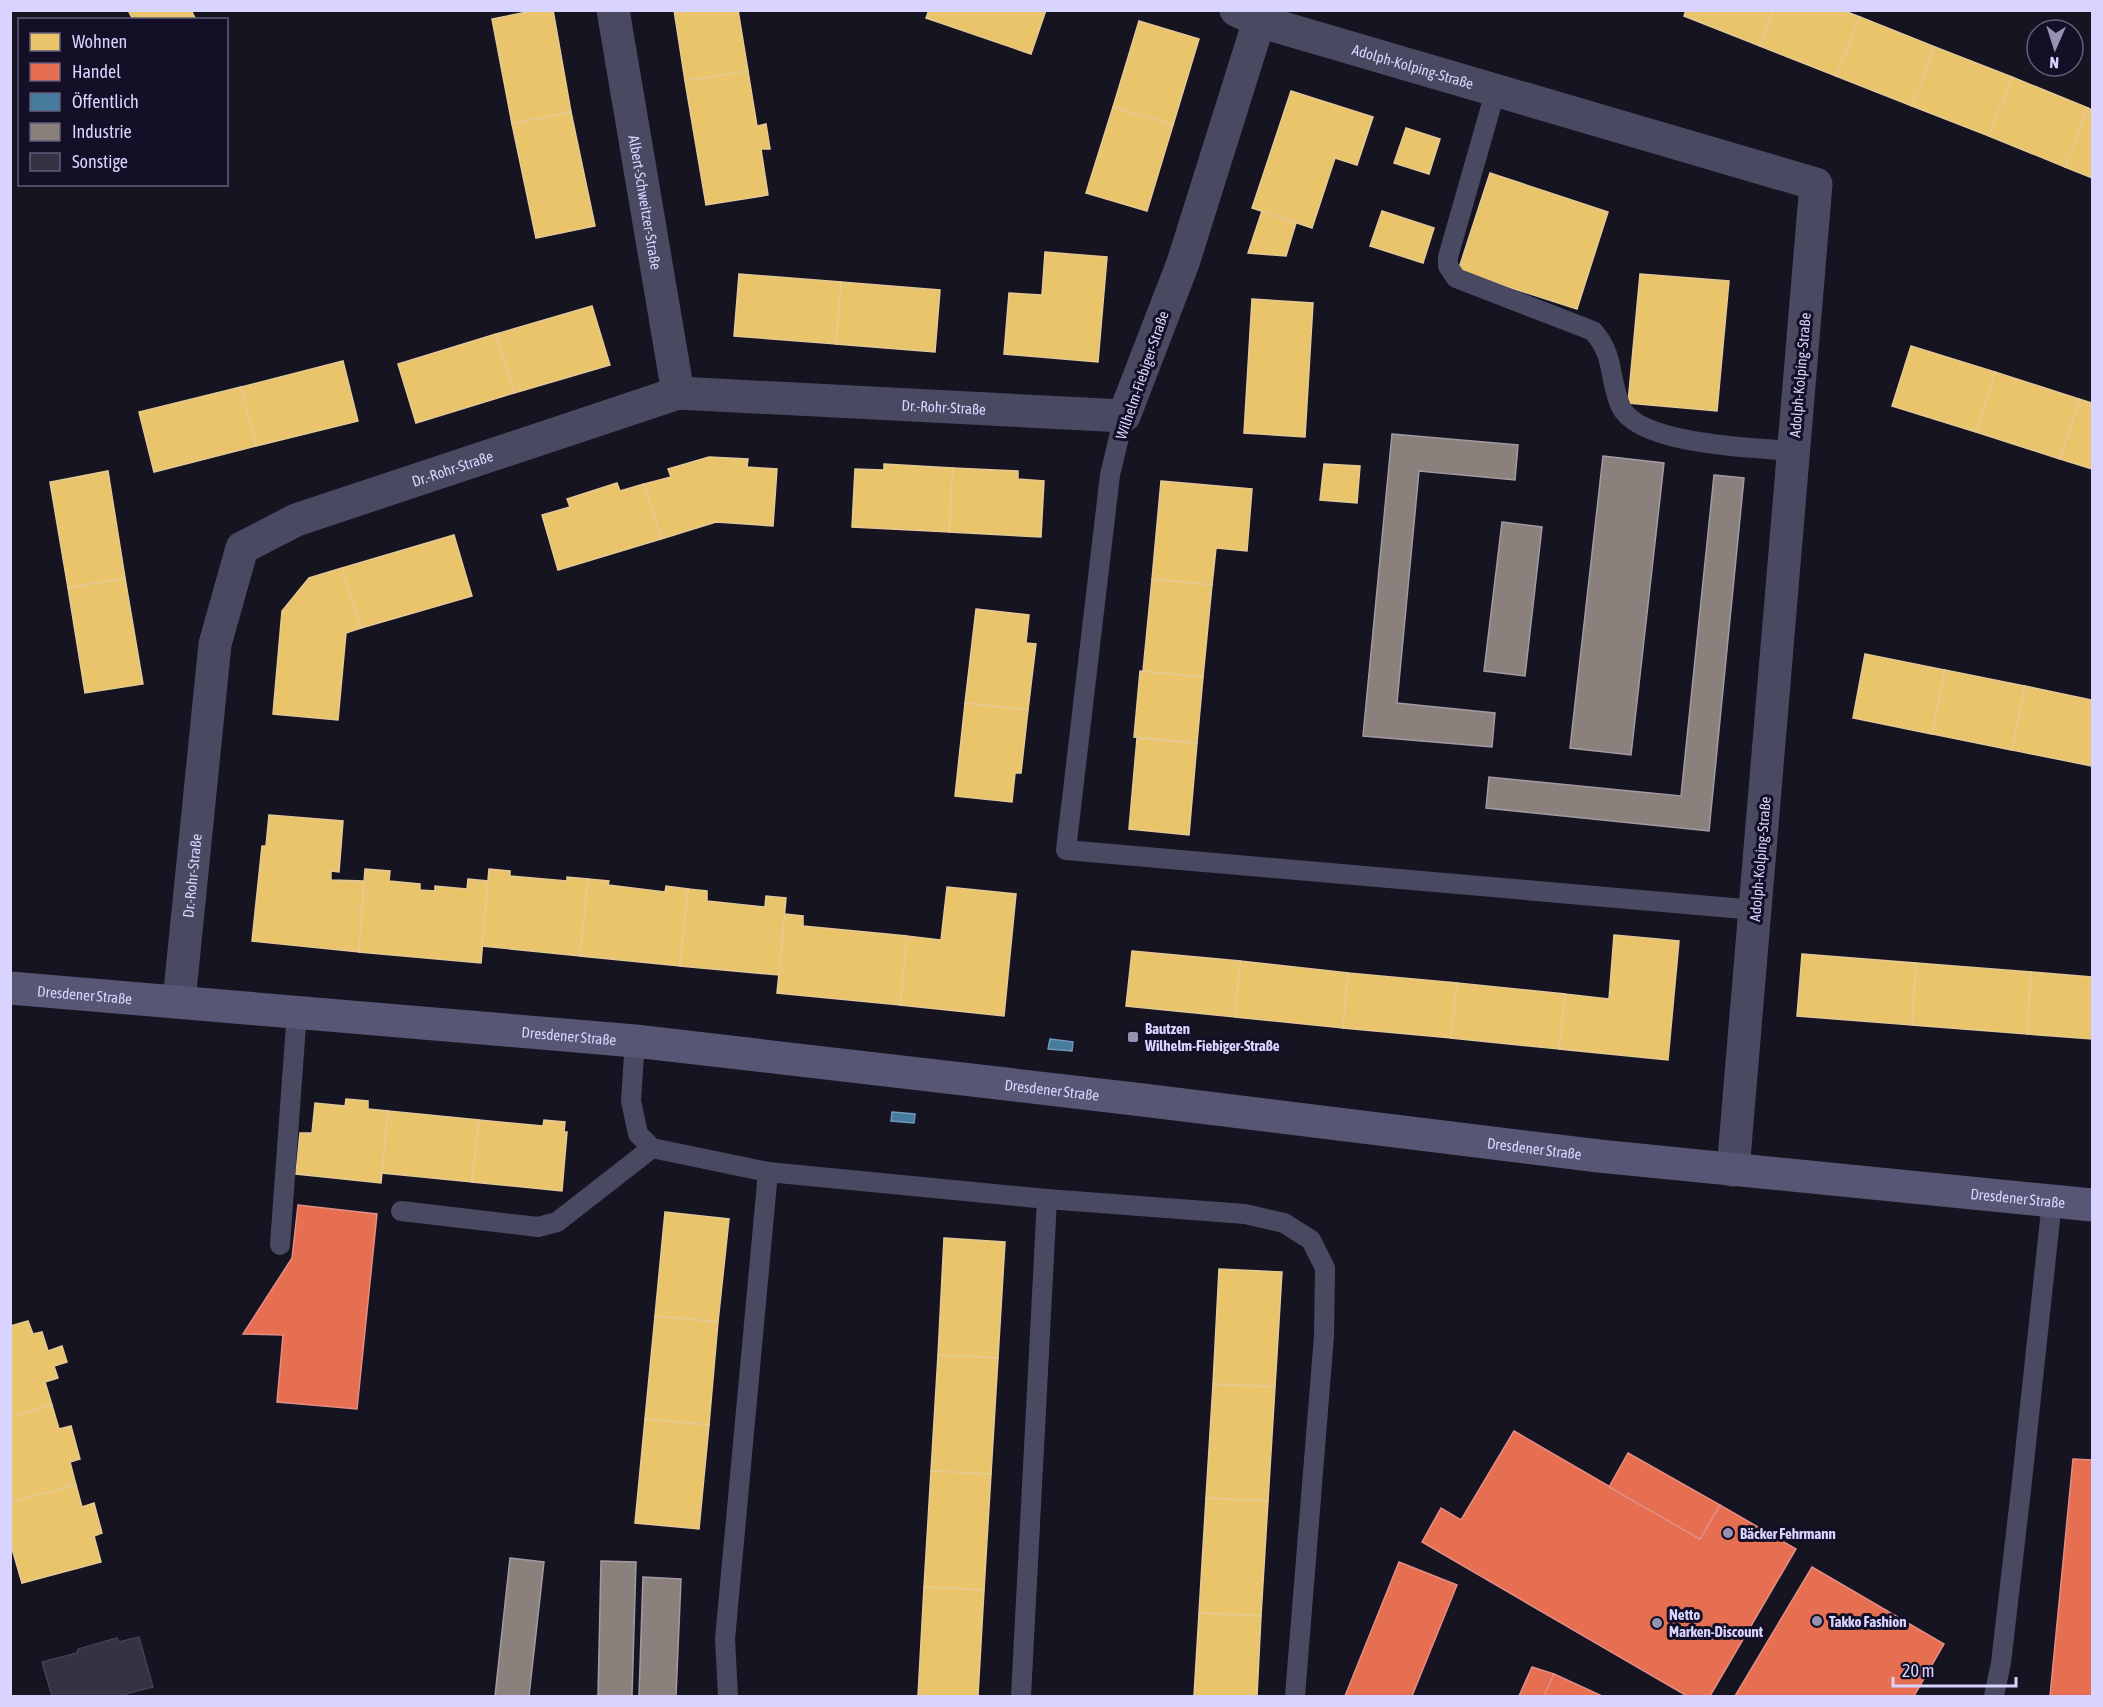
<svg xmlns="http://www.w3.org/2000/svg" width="2103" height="1707" font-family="'Asap Condensed',sans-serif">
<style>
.homes{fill:#e9c46a;stroke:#e4c997;stroke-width:1.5}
.shops{fill:#e76f51;stroke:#e38d85;stroke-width:1.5}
.public{fill:#457b9d;stroke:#7196ba;stroke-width:1.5}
.industry{fill:#8a817c;stroke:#a29aa3;stroke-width:1.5}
.building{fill:#343243;stroke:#433f54;stroke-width:1.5}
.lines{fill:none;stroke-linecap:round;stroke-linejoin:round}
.lane{stroke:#4a4962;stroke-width:20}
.street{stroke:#4a4962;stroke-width:33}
.secondary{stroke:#575674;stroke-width:33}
.poi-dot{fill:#9591b1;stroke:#130f26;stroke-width:2}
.labels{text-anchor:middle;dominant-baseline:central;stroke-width:6;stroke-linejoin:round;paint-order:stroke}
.street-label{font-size:15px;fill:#d9d4ff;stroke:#130f26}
.poi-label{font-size:15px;font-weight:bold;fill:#d9d4ff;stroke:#130f26;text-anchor:start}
</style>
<rect width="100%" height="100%" fill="#161421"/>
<g class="homes">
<polygon points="128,10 191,10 196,20 133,20"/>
<polygon points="537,10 553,10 571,112 512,124 492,19"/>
<polygon points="674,10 738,10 748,71 685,81"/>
<polygon points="929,10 1046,10 1031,54 926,18"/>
<polygon points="1686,10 1774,10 1760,46 1684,16"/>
<polygon points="1774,10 1842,10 1860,17 1836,76 1760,46"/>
<polygon points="1860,17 1935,47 1912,106 1836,76"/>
<polygon points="1139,21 1199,39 1173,125 1113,107"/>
<polygon points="1935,47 2012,77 1989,136 1912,106"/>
<polygon points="748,71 757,126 766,124 770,149 761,149 768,195 706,205 685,81"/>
<polygon points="2012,77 2088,108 2065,167 1989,136"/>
<polygon points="1291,91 1373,117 1357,165 1335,158 1312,228 1252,208"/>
<polygon points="1113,107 1173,125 1147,211 1086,193"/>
<polygon points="2088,108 2092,110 2092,178 2065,167"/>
<polygon points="571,112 595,226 536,238 512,124"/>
<polygon points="1406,128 1440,139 1429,174 1394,163"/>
<polygon points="1490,173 1608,212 1577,309 1458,271"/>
<polygon points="1262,211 1296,223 1286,256 1248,253"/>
<polygon points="1382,211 1434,228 1423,263 1370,246"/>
<polygon points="1045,252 1107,257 1098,362 1004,354 1009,293 1042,295"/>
<polygon points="739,274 841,282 836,344 734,336"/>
<polygon points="1640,274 1729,281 1717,411 1628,403"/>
<polygon points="841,282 940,290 935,352 836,344"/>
<polygon points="1252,299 1313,303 1305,437 1244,433"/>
<polygon points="592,306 610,365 514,393 496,334"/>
<polygon points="496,334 514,393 416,423 398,364"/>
<polygon points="1911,346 1995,372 1976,432 1892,406"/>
<polygon points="343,361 358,421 256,446 241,387"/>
<polygon points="1995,372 2079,399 2060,459 1976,432"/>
<polygon points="241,387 256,446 154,472 139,412"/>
<polygon points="2079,399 2092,403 2092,469 2060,459"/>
<polygon points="709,457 748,459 747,467 777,469 773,526 716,522 661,539 644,484 671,477 668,469"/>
<polygon points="884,464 953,468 949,532 852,527 855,469 884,470"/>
<polygon points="1324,464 1360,466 1357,503 1320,500"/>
<polygon points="953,468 1018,471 1018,479 1044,481 1041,537 949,532"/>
<polygon points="108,471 125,578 68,588 50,482"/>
<polygon points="1161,481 1252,489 1247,551 1216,548 1212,585 1152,579"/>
<polygon points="617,483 620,491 644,484 661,539 558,570 542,515 570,507 567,499"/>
<polygon points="454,535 472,596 361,628 342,568"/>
<polygon points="342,568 361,628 346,633 338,720 273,714 282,611 309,578"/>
<polygon points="125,578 143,684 85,693 68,588"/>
<polygon points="1152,579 1212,585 1203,677 1143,671"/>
<polygon points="976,609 1029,615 1026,643 1036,644 1028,710 965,703"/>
<polygon points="1865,654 1945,670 1932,734 1853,718"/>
<polygon points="1945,670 2025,686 2012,750 1932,734"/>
<polygon points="1140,671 1203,677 1197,743 1134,737"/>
<polygon points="2025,686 2092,700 2092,766 2012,750"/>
<polygon points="965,703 1028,710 1021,773 1015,773 1012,802 955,796"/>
<polygon points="1137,738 1197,743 1189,835 1129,829"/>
<polygon points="269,815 343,821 339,872 331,871 331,880 364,881 359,952 252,941 262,846 266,846"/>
<polygon points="365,869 390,871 389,881 420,884 420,890 435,891 435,886 467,889 468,879 488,881 481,963 359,952"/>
<polygon points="489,869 510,871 510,876 567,881 567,877 588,879 580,956 482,946"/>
<polygon points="588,879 609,881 608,885 665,892 666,886 688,889 680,966 580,956"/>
<polygon points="947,887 1016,894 1004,1016 900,1005 907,936 941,940"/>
<polygon points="688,889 707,891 707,901 765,907 766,896 786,898 779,975 680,966"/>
<polygon points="785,914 803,916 803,926 907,936 900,1005 777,993"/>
<polygon points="1614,935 1679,941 1668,1060 1559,1049 1565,994 1609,999"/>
<polygon points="1132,951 1240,961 1235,1017 1126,1006"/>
<polygon points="1802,954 1916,963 1912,1025 1797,1016"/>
<polygon points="1240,961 1348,973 1343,1028 1235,1017"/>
<polygon points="1916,963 2031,972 2027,1034 1912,1025"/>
<polygon points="2031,972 2092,977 2092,1039 2027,1034"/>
<polygon points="1348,973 1457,983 1451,1038 1343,1028"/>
<polygon points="1457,983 1565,994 1559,1049 1451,1038"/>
<polygon points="346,1099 368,1101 368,1109 388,1111 381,1183 296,1174 300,1133 312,1133 315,1103 345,1106"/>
<polygon points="388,1111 479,1120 472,1182 382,1173"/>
<polygon points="479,1120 543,1126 544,1120 565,1122 564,1132 567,1132 562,1191 472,1182"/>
<polygon points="665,1212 729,1219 718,1322 655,1316"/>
<polygon points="944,1238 1005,1242 998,1358 938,1355"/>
<polygon points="1219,1269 1282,1272 1275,1387 1213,1384"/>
<polygon points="655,1316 718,1322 709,1425 645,1419"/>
<polygon points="28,1321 33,1334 42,1332 48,1351 62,1346 67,1362 54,1366 58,1378 45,1382 52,1405 10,1417 10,1326"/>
<polygon points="938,1355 998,1358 991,1474 931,1471"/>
<polygon points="1213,1384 1275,1387 1268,1501 1206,1498"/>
<polygon points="52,1405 59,1429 71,1426 80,1459 70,1462 76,1485 10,1502 10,1417"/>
<polygon points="645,1419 709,1425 699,1529 635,1523"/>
<polygon points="931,1471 991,1474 984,1590 924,1587"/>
<polygon points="76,1485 82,1507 94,1503 102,1533 94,1536 101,1562 22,1583 10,1542 10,1502"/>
<polygon points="1206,1498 1268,1501 1261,1616 1199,1613"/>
<polygon points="924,1587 984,1590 978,1696 918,1696"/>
<polygon points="1199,1613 1261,1616 1257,1696 1194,1696"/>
</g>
<g class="shops">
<polygon points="298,1205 377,1214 357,1409 277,1402 283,1335 243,1334 292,1258"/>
<polygon points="1514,1431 1700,1539 1720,1505 1796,1549 1710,1696 1687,1696 1422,1542 1441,1508 1461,1520"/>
<polygon points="1628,1453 1720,1505 1700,1539 1609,1487"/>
<polygon points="2073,1459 2092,1460 2092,1696 2050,1696"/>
<polygon points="1399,1562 1457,1585 1412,1696 1345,1696"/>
<polygon points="1812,1567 1944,1644 1914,1696 1735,1696"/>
<polygon points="1532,1667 1554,1674 1544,1696 1519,1696"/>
<polygon points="1554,1674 1602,1696 1544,1696"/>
</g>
<g class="public">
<polygon points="1050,1039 1073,1042 1072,1051 1048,1049"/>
<polygon points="892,1112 915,1114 914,1123 891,1121"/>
</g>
<g class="industry">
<polygon points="1392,434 1518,445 1515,480 1419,471 1397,703 1495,713 1492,747 1363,736"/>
<polygon points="1603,456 1664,463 1631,755 1570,748"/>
<polygon points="1714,475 1744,478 1709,831 1486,808 1489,777 1681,796"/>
<polygon points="1502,522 1542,527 1525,676 1484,671"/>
<polygon points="510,1558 544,1562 529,1696 495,1696"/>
<polygon points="601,1561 636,1562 632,1696 598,1696"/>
<polygon points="643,1577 681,1579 676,1696 639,1696"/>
</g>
<polygon class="building" points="139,1637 153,1687 118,1696 52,1696 42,1662 77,1653 78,1649 117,1638 119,1642"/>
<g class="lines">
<g class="lane">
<path d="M 1496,89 L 1448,257 L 1448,266 L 1456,278 L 1593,331 C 1616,357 1608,378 1621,407 C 1639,445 1756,448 1794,451"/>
<polyline points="1124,416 1110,475 1066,850 1755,910"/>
<polyline points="635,1041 631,1101 638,1134 652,1148 768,1172 725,1639 728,1696"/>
<polyline points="768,1172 1047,1199 1021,1696"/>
<polyline points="1047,1199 1245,1214 1284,1223 1311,1240 1325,1268 1324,1336 1295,1696"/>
<polyline points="401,1211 538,1227 557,1222 652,1148"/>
<polyline points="280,1245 297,1011"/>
<polyline points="1994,1696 2001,1663 2022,1481 2052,1201"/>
</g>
<g class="street">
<path id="s1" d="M 613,10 L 678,393"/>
<path id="s2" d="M 1236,10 L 1259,21 L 1816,184 L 1733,1170"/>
<path id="s3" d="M 179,1001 L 215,644 L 242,548 L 296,520 L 678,393 L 1124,416 L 1183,263 L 1259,21"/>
</g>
<path class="secondary" id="s4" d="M 10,988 L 635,1041 L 1143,1100 L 1599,1156 L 2092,1205"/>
</g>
<g class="poi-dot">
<rect x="1127" y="1031" width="12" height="12" rx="3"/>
<circle cx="1728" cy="1533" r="6"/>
<circle cx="1817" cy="1621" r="6"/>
<circle cx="1657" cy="1623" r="6"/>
</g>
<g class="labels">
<g class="street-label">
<text stroke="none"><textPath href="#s2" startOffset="186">Adolph-Kolping-Straße</textPath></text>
<text stroke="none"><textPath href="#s1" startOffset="195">Albert-Schweitzer-Straße</textPath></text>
<text transform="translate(1142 375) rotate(-71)">Wilhelm-Fiebiger-Straße</text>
<text transform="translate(1800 375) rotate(-85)">Adolph-Kolping-Straße</text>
<text stroke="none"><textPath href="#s3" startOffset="1188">Dr.-Rohr-Straße</textPath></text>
<text stroke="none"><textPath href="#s3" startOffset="684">Dr.-Rohr-Straße</textPath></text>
<text transform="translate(1760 859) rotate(-85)">Adolph-Kolping-Straße</text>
<text stroke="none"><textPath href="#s3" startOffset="126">Dr.-Rohr-Straße</textPath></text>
<text stroke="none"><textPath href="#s4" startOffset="75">Dresdener Straße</textPath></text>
<text stroke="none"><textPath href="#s4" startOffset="561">Dresdener Straße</textPath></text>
<text stroke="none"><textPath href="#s4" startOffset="1047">Dresdener Straße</textPath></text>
<text stroke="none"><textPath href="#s4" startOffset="1533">Dresdener Straße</textPath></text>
<text stroke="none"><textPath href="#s4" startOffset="2019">Dresdener Straße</textPath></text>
</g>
<g class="poi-label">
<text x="1145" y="1028">Bautzen<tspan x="1145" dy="17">Wilhelm-Fiebiger-Straße</tspan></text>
<text x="1740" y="1533">Bäcker Fehrmann</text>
<text x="1669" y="1614">Netto<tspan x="1669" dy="17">Marken-Discount</tspan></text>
<text x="1829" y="1621">Takko Fashion</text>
</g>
</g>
<rect width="2103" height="1707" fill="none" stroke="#d9d4ff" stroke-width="24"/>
<rect x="18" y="18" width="210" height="168" fill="#130f26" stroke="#625e7d" stroke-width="1.5"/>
<rect x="30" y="33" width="30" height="18" fill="#e9c46a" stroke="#625e7d" stroke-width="1.5"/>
<text x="72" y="48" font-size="18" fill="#d9d4ff">Wohnen</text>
<rect x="30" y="63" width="30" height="18" fill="#e76f51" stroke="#625e7d" stroke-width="1.5"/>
<text x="72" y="78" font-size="18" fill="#d9d4ff">Handel</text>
<rect x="30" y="93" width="30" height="18" fill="#457b9d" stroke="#625e7d" stroke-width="1.5"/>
<text x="72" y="108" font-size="18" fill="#d9d4ff">Öffentlich</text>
<rect x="30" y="123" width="30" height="18" fill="#8a817c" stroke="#625e7d" stroke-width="1.5"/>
<text x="72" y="138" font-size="18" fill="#d9d4ff">Industrie</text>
<rect x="30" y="153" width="30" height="18" fill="#343243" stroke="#625e7d" stroke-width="1.5"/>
<text x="72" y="168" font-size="18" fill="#d9d4ff">Sonstige</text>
<g transform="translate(2055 48) rotate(183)"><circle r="28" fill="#130f26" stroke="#625e7d" stroke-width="1.5"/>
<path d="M0-4.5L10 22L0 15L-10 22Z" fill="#9591b1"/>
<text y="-9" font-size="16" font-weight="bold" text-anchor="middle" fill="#d9d4ff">N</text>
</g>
<path d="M1893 1677v9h123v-9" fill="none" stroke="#d9d4ff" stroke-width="3"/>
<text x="1902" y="1677" font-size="18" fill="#d9d4ff" stroke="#130f26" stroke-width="4.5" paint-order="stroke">20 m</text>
</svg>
